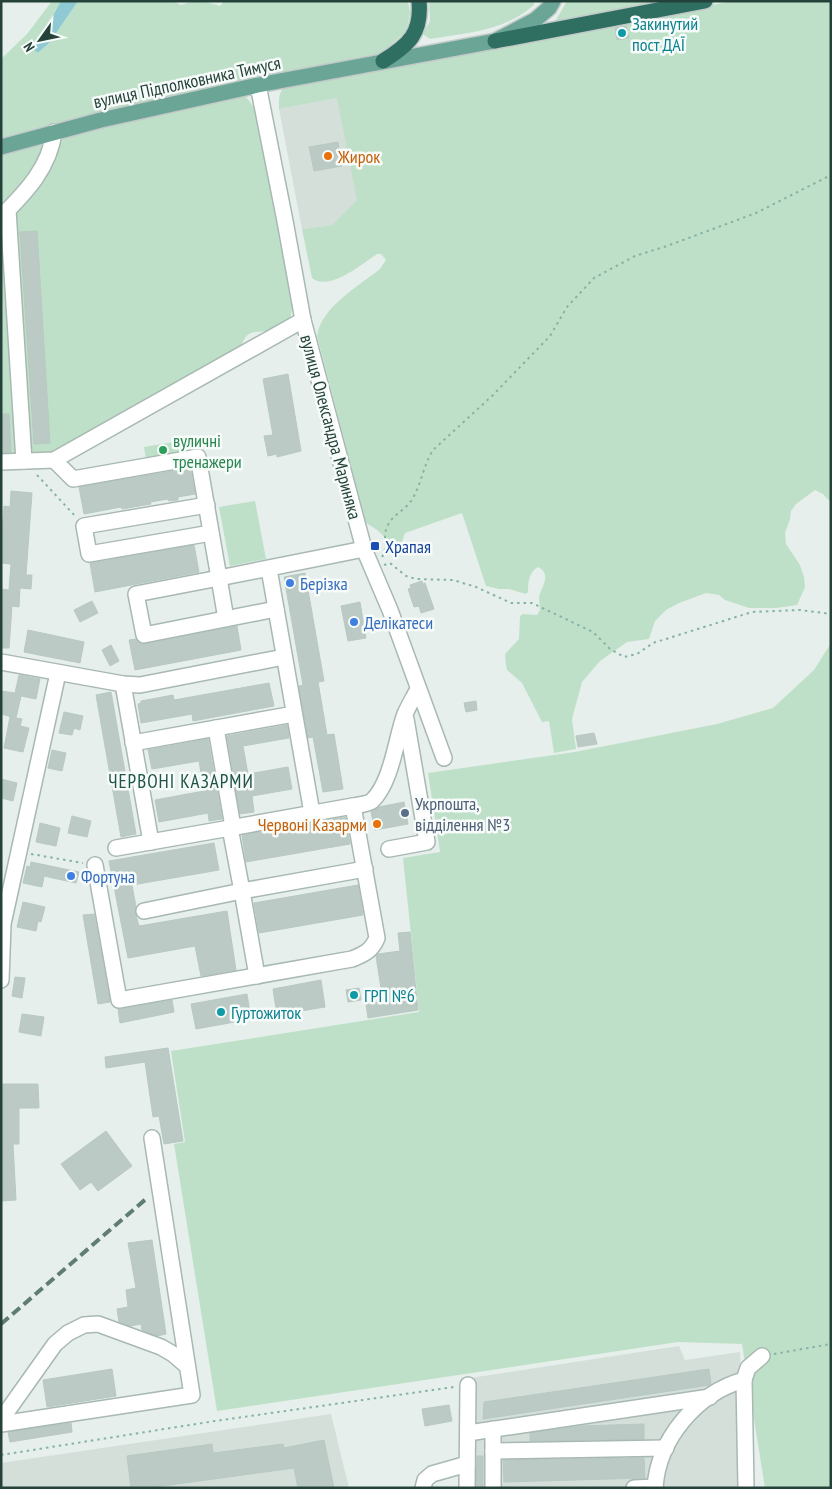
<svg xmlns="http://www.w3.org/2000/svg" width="832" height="1489" font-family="'PT Sans Narrow',sans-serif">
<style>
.built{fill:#d4dfda}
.green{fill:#bfe0c8}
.water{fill:#8ec9d4}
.building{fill:#bbcac4;stroke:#b8c9c2}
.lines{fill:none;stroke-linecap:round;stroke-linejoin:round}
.minor-casing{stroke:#a8b8b2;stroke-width:18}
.major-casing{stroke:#c2cac8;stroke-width:18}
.highway-casing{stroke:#c2cac8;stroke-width:18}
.path{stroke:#86b3a5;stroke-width:2;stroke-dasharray:2.5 4;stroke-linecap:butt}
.minor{stroke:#fff;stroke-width:15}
.major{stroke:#6aa596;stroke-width:15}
.highway{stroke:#2f6f62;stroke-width:15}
.rail{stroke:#5f7d75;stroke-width:4;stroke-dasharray:10 5;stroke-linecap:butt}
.culture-dot{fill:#0f9aa8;stroke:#f7fbf9;stroke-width:2}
.food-dot{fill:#e8710a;stroke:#f7fbf9;stroke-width:2}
.leisure-dot{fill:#2e9e5b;stroke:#f7fbf9;stroke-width:2}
.transit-dot{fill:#1a4fb4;stroke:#f7fbf9;stroke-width:2}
.shop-dot{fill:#3f7fe0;stroke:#f7fbf9;stroke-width:2}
.service-dot{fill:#5c6f8a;stroke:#f7fbf9;stroke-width:2}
.labels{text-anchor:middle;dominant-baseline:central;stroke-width:5;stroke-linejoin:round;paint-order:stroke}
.culture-label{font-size:18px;fill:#0d838f;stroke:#f7fbf9;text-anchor:start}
.street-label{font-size:18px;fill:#24423a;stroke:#f7fbf9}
.food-label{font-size:18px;fill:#c56008;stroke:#f7fbf9;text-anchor:start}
.leisure-label{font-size:18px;fill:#27864d;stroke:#f7fbf9;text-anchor:start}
.transit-label{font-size:18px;fill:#164399;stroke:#f7fbf9;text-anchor:start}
.shop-label{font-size:18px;fill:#366cbe;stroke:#f7fbf9;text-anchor:start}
.service-label{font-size:18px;fill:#4e5e75;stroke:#f7fbf9;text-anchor:start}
.neighbourhood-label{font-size:19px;letter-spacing:1px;fill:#1f5548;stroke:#f7fbf9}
</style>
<rect width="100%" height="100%" fill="#e6efeb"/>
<g class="built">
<polygon points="388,88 358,200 332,225 302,229 279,109"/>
<polygon points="679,1346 685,1360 740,1352 743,1488 470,1488 470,1378"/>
<polygon points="331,1414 349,1488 1,1488 1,1463"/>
</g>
<g class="green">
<path d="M 52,1 L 61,1 L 46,26 L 36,52 L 39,52 L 50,42 L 78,1 L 173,1 L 181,5 C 195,0 206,1 220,6 L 224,1 L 408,1 L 410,13 L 408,24 L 404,33 L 382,53 L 291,72 L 1,139 L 1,59 L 27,34 Z"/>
<path d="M 429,1 L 534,1 L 534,5 C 505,31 467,33 430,39 L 424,35 L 424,32 L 430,21 Z"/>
<polygon points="567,1 663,1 656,5 557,23 556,20"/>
<path d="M 733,1 L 831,1 L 831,503 L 823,494 L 815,490 L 796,504 L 791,511 L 790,519 L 785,533 L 786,544 L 800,565 L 804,577 L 805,587 L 797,605 L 776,608 L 749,608 L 725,600 L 719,595 L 706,593 L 679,603 L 666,610 L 655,621 L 649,639 L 627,642 L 600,661 L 582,682 L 572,719 L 576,749 L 554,753 L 549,721 L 542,722 L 522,683 L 507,670 L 506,665 L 505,654 L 519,639 L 520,616 L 523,614 L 537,615 L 540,610 C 540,606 539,602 539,597 C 542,586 552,574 538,567 C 529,572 528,582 528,592 L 526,594 L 509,589 L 499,589 L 486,586 L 462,513 L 405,533 L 402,542 L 391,547 C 386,536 377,529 366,523 L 317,336 C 321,307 359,286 380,269 L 386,260 L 381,254 L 377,254 C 362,264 329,292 312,278 L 302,229 L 332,225 L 357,200 L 337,98 L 279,109 C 279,101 278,91 286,86 Z"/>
<path d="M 245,96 C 255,106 258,116 259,130 L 294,300 L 290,320 C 284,323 278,328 271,330 C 256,334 247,327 241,347 L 55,455 L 1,457 L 1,224 L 28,196 L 57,138 Z"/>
<path d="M 44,143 C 48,163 14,197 1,211 L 1,155 Z"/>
<polygon points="180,441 182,453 146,460 144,447"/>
<polygon points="255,501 266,559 230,566 219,507"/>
<polygon points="831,643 831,1488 765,1488 742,1344 678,1342 217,1411 174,1144 185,1142 171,1051 419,1012 403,858 440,852 428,773 575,752 717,724 773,708 814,670"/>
</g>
<polygon class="water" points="61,1 78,1 50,42 39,52 36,52 34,49"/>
<g class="building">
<polygon points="626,26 629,38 617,40 615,28"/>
<polygon points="338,142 342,166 314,171 309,147"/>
<polygon points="37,231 50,443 34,444 20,232"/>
<polygon points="288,374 301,451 277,457 277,454 268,456 264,436 273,435 263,379"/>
<polygon points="1,414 9,414 11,452 1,453"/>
<polygon points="190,468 195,494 178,497 178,500 169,501 168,499 150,502 151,504 122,509 121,507 84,514 79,487"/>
<polygon points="11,491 32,493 26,575 32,575 31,589 20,588 19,607 12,606 9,648 1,648 1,589 9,590 11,564 1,563 1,544 4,506 10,507"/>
<polygon points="194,545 199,572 95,592 90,563"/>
<polygon points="305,573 324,681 318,682 327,735 334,734 343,789 323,792 313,737 308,738 299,686 303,685 284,577"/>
<polygon points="422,581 423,584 425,583 434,609 421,613 419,606 414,607 408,589 411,588 410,585"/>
<polygon points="92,601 98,613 80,622 74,610"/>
<polygon points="360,602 366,638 348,641 341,606"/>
<polygon points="237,626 241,650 135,670 129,640 136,639 141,644 146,644"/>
<polygon points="28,630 84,642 80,663 24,652"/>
<polygon points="111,645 119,661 110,666 102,650"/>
<polygon points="19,675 40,679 36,699 21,696 16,718 1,714 1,691 15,693"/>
<polygon points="269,683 274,706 193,721 192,714 141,723 138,704 141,703 141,701 173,695 174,700"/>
<polygon points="111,692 136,834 121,837 96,695"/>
<polygon points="476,701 477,710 466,712 464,703"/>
<polygon points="64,712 83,716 80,730 74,728 72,735 59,733"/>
<polygon points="10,717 22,719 20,726 29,728 23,752 4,748"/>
<polygon points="287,725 289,738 243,746 248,774 288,767 292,789 252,796 254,812 240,814 227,736"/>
<polygon points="594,733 597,744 578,747 576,736"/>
<polygon points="208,739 222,819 209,821 208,813 159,822 155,800 204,791 199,761 152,769 148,750"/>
<polygon points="52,750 66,753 62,771 48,768"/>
<polygon points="1,779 17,783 13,801 1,798"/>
<polygon points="404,802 408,824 375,830 371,812 379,807"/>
<polygon points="72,816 91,821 87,837 68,833"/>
<polygon points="345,817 350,844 246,862 242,835"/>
<polygon points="40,823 60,828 56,846 36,842"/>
<polygon points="214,843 219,870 132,885 136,907 135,912 139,926 227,911 236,970 201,976 195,946 128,958 109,861"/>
<polygon points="31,862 79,872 76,883 44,876 42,887 23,883 27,866 30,867"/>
<polygon points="358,885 363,915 259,933 254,903"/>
<polygon points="23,902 45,907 41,922 38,921 36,931 17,927"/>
<polygon points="94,914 110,1002 98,1004 83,915"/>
<polygon points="410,932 418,1010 368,1018 366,1004 383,1001 376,956 378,954 400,951 398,933"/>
<polygon points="15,977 25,978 22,998 12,996"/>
<polygon points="321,980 325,1007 277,1015 273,989"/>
<polygon points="359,988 361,1000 348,1002 346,990"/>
<polygon points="247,994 251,1019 196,1029 191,1004"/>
<polygon points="172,1000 174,1012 120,1023 118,1009"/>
<polygon points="22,1014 44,1017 41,1036 19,1032"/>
<polygon points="168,1048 183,1141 164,1144 159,1116 153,1117 145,1062 106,1068 105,1057"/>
<polygon points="1,1084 38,1084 39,1108 19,1108 19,1144 13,1144 16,1200 1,1201"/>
<polygon points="106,1131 132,1166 98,1191 91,1182 80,1190 61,1164"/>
<polygon points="152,1240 166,1334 157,1336 142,1330 141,1324 130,1326 119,1322 117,1309 128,1307 126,1290 136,1288 128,1243"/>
<polygon points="112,1369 116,1396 47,1407 43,1380"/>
<polygon points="709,1369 711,1384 710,1385 483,1419 484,1402"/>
<polygon points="449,1405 452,1421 425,1426 422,1409"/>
<polygon points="71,1423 72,1432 10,1442 8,1432"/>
<polygon points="644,1424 644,1439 530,1441 530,1433 582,1426"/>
<polygon points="324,1440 334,1488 298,1488 294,1468 148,1488 131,1488 127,1456 212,1444 213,1453 283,1444 284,1448"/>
<polygon points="477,1456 483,1456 483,1488 476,1488"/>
<polygon points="644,1458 645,1478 504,1482 503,1460"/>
</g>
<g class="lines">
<g class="minor-casing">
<g id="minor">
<polyline points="258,85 285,221 303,320 364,549 390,610 444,758"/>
<polyline points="8,210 24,461"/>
<path d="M 2,216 C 26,192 50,167 54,132"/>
<polyline points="54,460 73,479 198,457 219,578 364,549"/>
<polyline points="1,462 54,460 303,320"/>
<polyline points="207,505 84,526 89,554 211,533"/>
<polyline points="269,569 312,813"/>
<polyline points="226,619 219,578 136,594 144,635 276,609"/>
<polyline points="1,662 123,684 140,685 284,657"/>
<polyline points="123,684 151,842"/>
<polyline points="216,728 233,827"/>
<polyline points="133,743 294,714"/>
<polyline points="116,848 230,828"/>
<polyline points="389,849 427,842 406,719"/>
<path d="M 95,865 L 119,1000 L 352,959 C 365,954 372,950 377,938 L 353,806 C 359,805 368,804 372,801 C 392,782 396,738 405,714 C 409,705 414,697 418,689"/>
<polyline points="144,911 242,891 230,828 353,806"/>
<polyline points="257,976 242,891 365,869"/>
<polyline points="1,980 3,924 58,673"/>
<polyline points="1,1420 55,1344 68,1333 84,1325 98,1324 161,1347 173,1354 187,1366"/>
<polyline points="1,1424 192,1395 152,1138"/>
<polyline points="468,1433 710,1397"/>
<polyline points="493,1451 666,1448"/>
<polyline points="423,1488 425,1480 432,1474 467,1464"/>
<polyline points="467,1488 468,1385"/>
<polyline points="493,1488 493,1429"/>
<polyline points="634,1488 655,1487"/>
<path d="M 655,1488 C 658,1439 697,1393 744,1380"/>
<polyline points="746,1488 744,1380 748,1368 762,1356"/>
</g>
</g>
<g class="major-casing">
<polyline id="major" points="1,147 101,120 258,85 495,41 535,20 549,8 553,1"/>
</g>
<g class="highway-casing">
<g id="highway">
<polyline points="495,41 705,1"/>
<path d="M 383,61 C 409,45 422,33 419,1"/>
</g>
</g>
<g class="path">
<polyline points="37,475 76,517"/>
<path d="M 382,557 C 389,546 382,538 387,527 C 392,515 404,511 411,501 C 421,486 423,466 433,450 L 493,395 L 550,336 L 567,307 L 594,278 L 635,256 L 667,246 L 756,213 L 831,175"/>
<polyline points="384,565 390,563 406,576 416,579 453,580 476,587 511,603 532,603 593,632 610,649 624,657 637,654 653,643 752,612 800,610 831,614"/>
<polyline points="31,854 83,863"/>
<polyline points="774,1354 831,1344"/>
<polyline points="1,1455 215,1421 454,1387"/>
</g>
<use href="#minor" class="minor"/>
<use href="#major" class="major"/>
<use href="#highway" class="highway"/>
<polyline class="rail" points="1,1324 147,1198"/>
</g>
<g class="culture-dot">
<circle cx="622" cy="33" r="5"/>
<circle cx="354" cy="995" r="5"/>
<circle cx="221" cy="1012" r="5"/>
</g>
<g class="food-dot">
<circle cx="328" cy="156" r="5"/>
<circle cx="377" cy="824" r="5"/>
</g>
<circle class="leisure-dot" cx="163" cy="450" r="5"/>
<rect class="transit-dot" x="370" y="541" width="10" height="10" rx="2.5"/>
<g class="shop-dot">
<circle cx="290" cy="583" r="5"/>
<circle cx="354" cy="622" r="5"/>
<circle cx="71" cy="876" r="5"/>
</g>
<circle class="service-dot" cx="405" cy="813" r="5"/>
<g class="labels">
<g class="culture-label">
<text x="632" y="23">Закинутий<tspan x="632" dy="21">пост ДАЇ</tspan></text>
<text x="364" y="995">ГРП №6</text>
<text x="231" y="1012">Гуртожиток</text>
</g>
<g class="street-label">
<text transform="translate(187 82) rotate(-12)">вулиця Підполковника Тимуся</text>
<text transform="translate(331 427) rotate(75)">вулиця Олександра Мариняка</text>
</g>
<g class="food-label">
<text x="338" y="156">Жирок</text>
<text x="367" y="824" text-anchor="end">Червоні Казарми</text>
</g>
<g class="leisure-label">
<text x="173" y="440">вуличні<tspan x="173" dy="21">тренажери</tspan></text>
</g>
<g class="transit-label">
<text x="385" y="546">Храпая</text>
</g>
<g class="shop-label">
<text x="300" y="583">Берізка</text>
<text x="364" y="622">Делікатеси</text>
<text x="81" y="876">Фортуна</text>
</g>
<g class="service-label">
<text x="415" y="803">Укрпошта,<tspan x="415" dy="21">відділення №3</tspan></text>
</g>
<g class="neighbourhood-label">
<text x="181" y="781">ЧЕРВОНІ КАЗАРМИ</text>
</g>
</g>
<rect width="832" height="1489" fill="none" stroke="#24423a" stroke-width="5"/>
<g transform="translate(40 40) rotate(237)" stroke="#f7fbf9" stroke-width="4" paint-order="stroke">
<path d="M0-4L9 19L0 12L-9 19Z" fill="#24423a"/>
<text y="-8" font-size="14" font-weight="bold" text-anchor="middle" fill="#24423a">N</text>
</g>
</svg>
